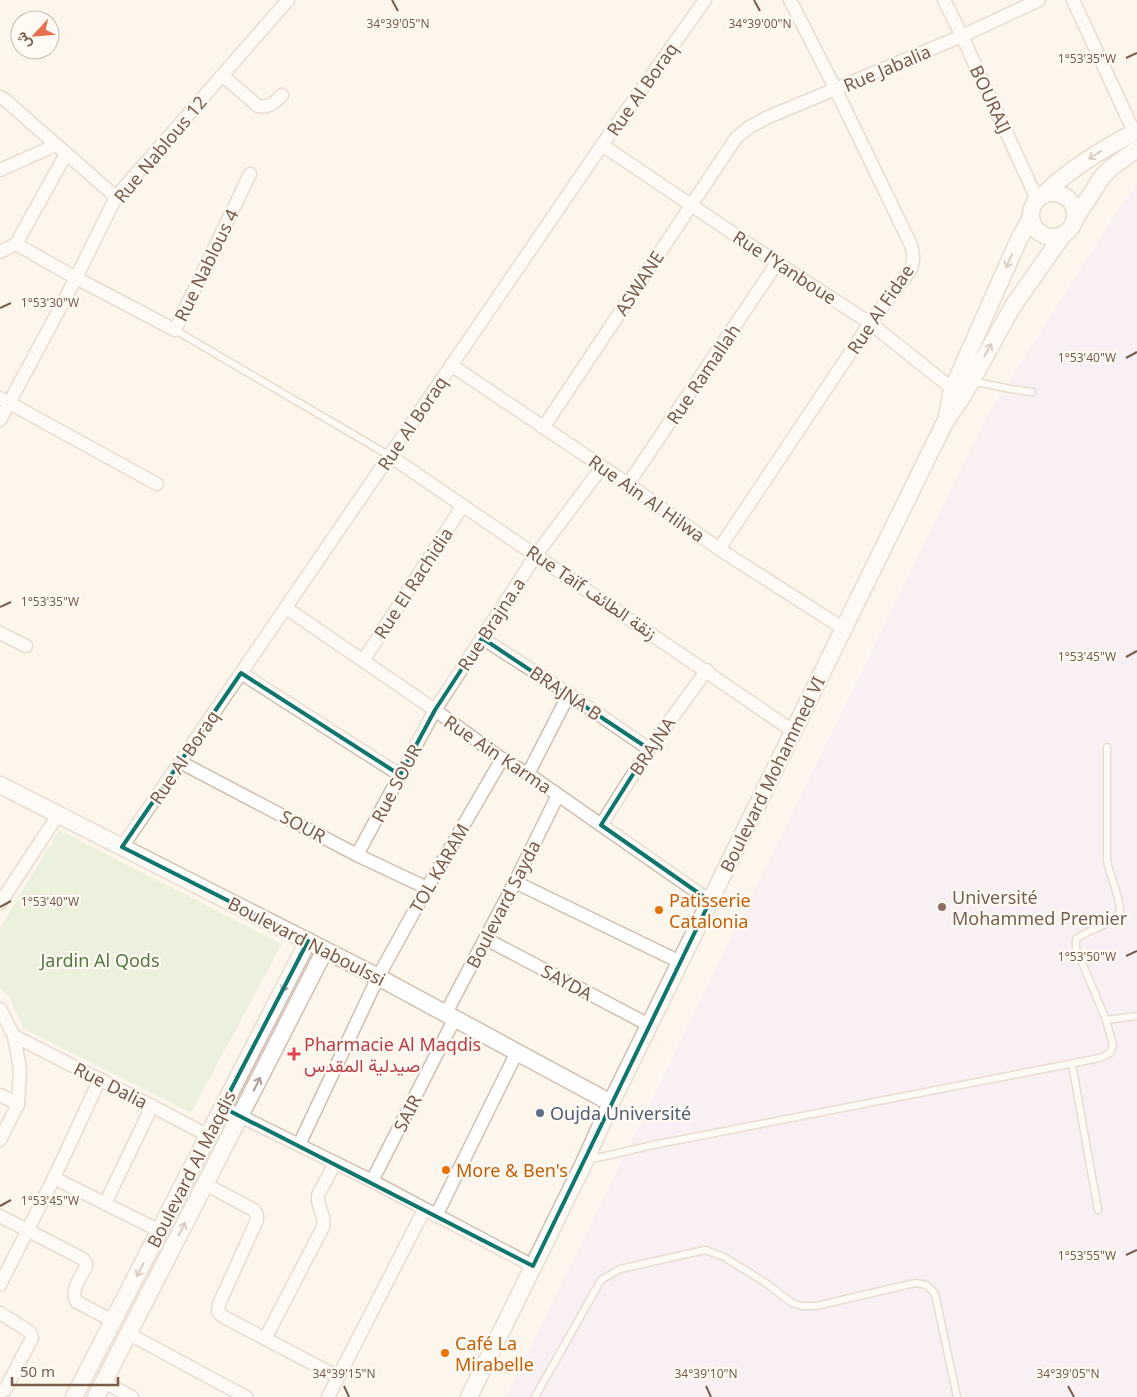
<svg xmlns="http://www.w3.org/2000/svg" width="1137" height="1397" font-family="'Noto Sans',Vazirmatn,sans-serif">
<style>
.education{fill:#f3e8fa}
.green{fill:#d8ecc9}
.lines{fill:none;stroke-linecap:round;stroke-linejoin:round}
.service-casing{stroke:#d1beb0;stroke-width:9}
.minor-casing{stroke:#d1beb0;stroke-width:15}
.tertiary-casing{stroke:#d1beb0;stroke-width:19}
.service{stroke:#fff;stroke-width:6}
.minor{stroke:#fff;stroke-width:12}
.tertiary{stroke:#fff;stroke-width:16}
.oneway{stroke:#af9d94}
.marked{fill:none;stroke:#0f766e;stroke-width:4;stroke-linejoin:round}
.ticks{fill:none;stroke:#7a5c4d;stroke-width:2}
.education-dot{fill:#8d6e63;stroke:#fffaf3;stroke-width:2}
.food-dot{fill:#e8710a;stroke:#fffaf3;stroke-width:2}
.health-dot{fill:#e0444e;stroke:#fffaf3;stroke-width:2}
.service-dot{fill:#5c6f8a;stroke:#fffaf3;stroke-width:2}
.labels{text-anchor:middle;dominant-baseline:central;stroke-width:4.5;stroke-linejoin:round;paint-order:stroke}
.street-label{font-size:18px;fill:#7a5c4d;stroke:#fffaf3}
.education-label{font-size:18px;fill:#785e54;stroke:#fffaf3;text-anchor:start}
.food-label{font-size:18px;fill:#c56008;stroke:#fffaf3;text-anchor:start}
.park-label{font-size:18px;fill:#537a41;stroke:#fffaf3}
.health-label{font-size:18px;fill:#be3a42;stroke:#fffaf3;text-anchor:start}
.service-label{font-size:18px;fill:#4e5e75;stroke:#fffaf3;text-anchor:start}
.ticks-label{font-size:12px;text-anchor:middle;fill:#7a5c4d;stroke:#fffaf3;stroke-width:4.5;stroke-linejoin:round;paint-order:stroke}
</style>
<rect width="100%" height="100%" fill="#fdf6ec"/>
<polygon class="education" points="1137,185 1137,1397 506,1397 986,418 1119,208"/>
<polygon class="green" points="59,830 282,944 191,1113 24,1029 8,995 0,988 0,928"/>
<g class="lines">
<g class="service-casing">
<g id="service">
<polyline points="175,330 390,456"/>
<polyline points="971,381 1011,389 1032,392"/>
<polyline points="1106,1020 1137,1016"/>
<polyline points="1072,1064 1098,1210"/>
<path d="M 588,1160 L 653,1145 L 1100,1058 L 1110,1053 L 1113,1045 L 1112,1041 L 1106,1020 L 1076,948 L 1076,939 C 1089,929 1110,926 1120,913 C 1120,895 1110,878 1107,860 L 1107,747"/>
<polyline points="535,1397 601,1280 620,1269 705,1250 724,1257 766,1283 792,1303 802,1306 816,1306 915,1283 927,1285 935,1294 957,1397"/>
</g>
</g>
<g class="minor-casing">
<g id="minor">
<polyline points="944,0 962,36 1037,199"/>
<polyline points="1073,0 1134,132"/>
<path d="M 222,75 L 258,106 C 270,108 274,103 282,95"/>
<polyline points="0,97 4,99 116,197"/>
<polyline points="602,145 777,263 870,323 959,394"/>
<polyline points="0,170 56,145"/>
<polyline points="16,244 76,278 175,330 250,174"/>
<polyline points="0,252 16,244 66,154"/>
<polyline points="451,365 628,484 719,549 844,629"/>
<polyline points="0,398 157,484"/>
<polyline points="0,420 76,278 116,197 288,0"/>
<polyline points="543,428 736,138 748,128 766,118 962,36 1039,0"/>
<polyline points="390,456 793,731"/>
<polyline points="628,484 777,263"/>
<path d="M 719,549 L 870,323 L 911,269 C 914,260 914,254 911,245 L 836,90 L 790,0"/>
<polyline points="286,608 435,710 502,759 528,774 710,901"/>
<polyline points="0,633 26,646"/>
<polyline points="482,638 569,694 649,749"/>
<polyline points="363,661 463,505"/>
<polyline points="241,673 400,775"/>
<polyline points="180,762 357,855 427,888"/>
<polyline points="528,774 569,694"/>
<polyline points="601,825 649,749 707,670"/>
<polyline points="122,847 602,145 705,0"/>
<polyline points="357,855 435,710 536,555 602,467"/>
<polyline points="515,882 680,962"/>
<polyline points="0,903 58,815"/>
<polyline points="486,939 649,1025"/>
<polyline points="0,1009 14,1036 20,1069 18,1104 0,1140"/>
<polyline points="446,1013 515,882 558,795"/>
<polyline points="14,1036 152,1106 207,1135"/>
<polyline points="0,1095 18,1104"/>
<polyline points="222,1107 372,1181 533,1266"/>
<polyline points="299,1145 378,977 427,888 502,759"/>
<polyline points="54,1178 160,1231"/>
<polyline points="372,1181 455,1018"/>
<polyline points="205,1184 254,1210 257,1215 257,1220 219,1304 218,1311 222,1316 338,1377"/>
<polyline points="105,1204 152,1106"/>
<path d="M 0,1216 L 83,1259 L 86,1263 L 86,1267 C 81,1277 69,1292 77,1302 L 113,1321"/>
<polyline points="436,1216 517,1052"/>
<polyline points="0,1285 54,1178 100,1079"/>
<polyline points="0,1313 30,1332 32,1338 5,1390 0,1392"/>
<polyline points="129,1334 246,1397"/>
<path d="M 265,1339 L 323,1227 C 326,1213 316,1207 318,1195 L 335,1163"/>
<polyline points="104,1382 132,1397"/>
<polyline points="328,1397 424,1210"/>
</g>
</g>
<g class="tertiary-casing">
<g id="tertiary">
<circle cx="1053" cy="215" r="22"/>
<path d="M 1043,195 C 1070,168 1104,148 1137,131"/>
<polyline points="1075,219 1102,177 1111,168 1137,149"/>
<polyline points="947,415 952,390 1019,239 1031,218"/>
<polyline points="0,785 378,977 611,1103"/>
<polyline points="74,1397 308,941"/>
<polyline points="96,1397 325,950"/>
<polyline points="469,1397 585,1161 611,1103 945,422 963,396 1013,306 1063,235"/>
</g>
</g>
<use href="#service" class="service"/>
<use href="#minor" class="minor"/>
<use href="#tertiary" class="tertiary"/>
</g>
<defs><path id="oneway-shaft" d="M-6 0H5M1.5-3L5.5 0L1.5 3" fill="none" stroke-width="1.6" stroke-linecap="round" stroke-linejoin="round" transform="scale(1.25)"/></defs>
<g class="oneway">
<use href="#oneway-shaft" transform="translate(1095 155) rotate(146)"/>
<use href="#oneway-shaft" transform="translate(1009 261) rotate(114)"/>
<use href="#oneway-shaft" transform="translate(988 350) rotate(-61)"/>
<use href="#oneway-shaft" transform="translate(285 985) rotate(117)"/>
<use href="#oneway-shaft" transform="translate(257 1084) rotate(-63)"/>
<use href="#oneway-shaft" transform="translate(182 1229) rotate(-63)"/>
<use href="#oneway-shaft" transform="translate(140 1270) rotate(117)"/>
</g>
<path d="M0 0H1137V1397H0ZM 482,638 L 649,749 L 601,825 L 710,901 L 533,1266 L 222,1107 L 308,941 L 122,847 L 241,673 L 400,775 L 435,710 Z" fill="#fdf6ec" fill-opacity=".55" fill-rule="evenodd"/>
<path class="marked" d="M 482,638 L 649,749 L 601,825 L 710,901 L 533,1266 L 222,1107 L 308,941 L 122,847 L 241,673 L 400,775 L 435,710 Z"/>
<path class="ticks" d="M 392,0 L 398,11M 754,0 L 760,11M 1126,58 L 1137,53M 0,308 L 11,303M 1126,358 L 1137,352M 0,607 L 11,602M 1126,657 L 1137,651M 0,907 L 11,901M 1126,956 L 1137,951M 0,1206 L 11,1200M 1126,1255 L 1137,1250M 344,1386 L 349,1397M 706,1386 L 711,1397M 1068,1386 L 1074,1397"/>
<circle class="education-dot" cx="942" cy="907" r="5"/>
<g class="food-dot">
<circle cx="659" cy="910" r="5"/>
<circle cx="446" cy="1170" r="5"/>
<circle cx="445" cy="1353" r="5"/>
</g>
<path class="health-dot" d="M291.5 1046.5h5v5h5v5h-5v5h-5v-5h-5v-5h5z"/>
<circle class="service-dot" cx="540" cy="1113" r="5"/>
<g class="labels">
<g class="street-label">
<text transform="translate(887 68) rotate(-23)">Rue Jabalia</text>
<text transform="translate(642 89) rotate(-55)">Rue Al Boraq</text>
<text transform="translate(991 99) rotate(65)">BOURAIJ</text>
<text transform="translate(160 149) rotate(-50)">Rue Nablous 12</text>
<text transform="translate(206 265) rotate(-64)">Rue Nablous 4</text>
<text transform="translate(785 267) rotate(33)">Rue l’Yanboue</text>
<text transform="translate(639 283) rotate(-57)">ASWANE</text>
<text transform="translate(880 309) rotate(-56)">Rue Al Fidae</text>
<text transform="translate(703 374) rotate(-56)">Rue Ramallah</text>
<text transform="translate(412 423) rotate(-56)">Rue Al Boraq</text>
<text transform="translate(647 498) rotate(35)">Rue Ain Al Hilwa</text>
<text transform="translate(413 583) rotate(-57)">Rue El Rachidia</text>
<text transform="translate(592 592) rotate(34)">Rue Taïf زنقة الطائف</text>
<text transform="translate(491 624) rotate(-57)">Rue Brajna.a</text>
<text transform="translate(566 693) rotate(34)">BRAJNA B</text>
<text transform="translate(652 746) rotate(-56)">BRAJNA</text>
<text transform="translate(498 754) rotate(34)">Rue Ain Karma</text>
<text transform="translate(184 757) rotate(-56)">Rue Al Boraq</text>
<text transform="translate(772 774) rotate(-64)">Boulevard Mohammed VI</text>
<text transform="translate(396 783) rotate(-62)">Rue SOUR</text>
<text transform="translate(303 826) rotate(28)">SOUR</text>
<text transform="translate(439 868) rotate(-60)">TOL KARAM</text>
<text transform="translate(503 904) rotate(-63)">Boulevard Sayda</text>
<text transform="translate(307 941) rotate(27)">Boulevard Naboulssi</text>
<text transform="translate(567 982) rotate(28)">SAYDA</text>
<text transform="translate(111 1085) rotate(27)">Rue Dalia</text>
<text transform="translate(407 1113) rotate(-63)">SAIR</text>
<text transform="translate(191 1169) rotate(-63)">Boulevard Al Maqdis</text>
</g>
<g class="education-label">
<text x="952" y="897">Université<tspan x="952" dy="21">Mohammed Premier</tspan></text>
</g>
<g class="food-label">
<text x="669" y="900">Patisserie<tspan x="669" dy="21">Catalonia</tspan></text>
<text x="456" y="1170">More &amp; Ben's</text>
<text x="455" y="1343">Café La<tspan x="455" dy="21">Mirabelle</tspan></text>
</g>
<g class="park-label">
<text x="100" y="960">Jardin Al Qods</text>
</g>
<g class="health-label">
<text x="304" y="1044">Pharmacie Al Maqdis<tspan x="304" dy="21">صيدلية المقدس</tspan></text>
</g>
<g class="service-label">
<text x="550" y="1113">Oujda Université</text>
</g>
</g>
<g class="ticks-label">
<text x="398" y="28">34°39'05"N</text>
<text x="760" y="28">34°39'00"N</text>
<text x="1087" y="63">1°53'35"W</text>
<text x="50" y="307">1°53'30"W</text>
<text x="1087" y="362">1°53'40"W</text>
<text x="50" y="606">1°53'35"W</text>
<text x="1087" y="661">1°53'45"W</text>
<text x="50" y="906">1°53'40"W</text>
<text x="1087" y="961">1°53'50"W</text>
<text x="50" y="1205">1°53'45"W</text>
<text x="1087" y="1260">1°53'55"W</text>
<text x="344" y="1378">34°39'15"N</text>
<text x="706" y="1378">34°39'10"N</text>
<text x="1068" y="1378">34°39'05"N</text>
</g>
<g transform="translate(35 35) rotate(244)"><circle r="24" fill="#fffaf3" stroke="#cabbb1"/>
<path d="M0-4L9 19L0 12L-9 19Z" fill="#e76f51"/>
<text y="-8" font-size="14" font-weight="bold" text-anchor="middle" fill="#7a5c4d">ش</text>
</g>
<path d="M12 1377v8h106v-8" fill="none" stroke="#7a5c4d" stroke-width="2.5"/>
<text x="20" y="1377" font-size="15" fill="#7a5c4d" stroke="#fffaf3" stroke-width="4" paint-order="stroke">50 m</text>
</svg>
